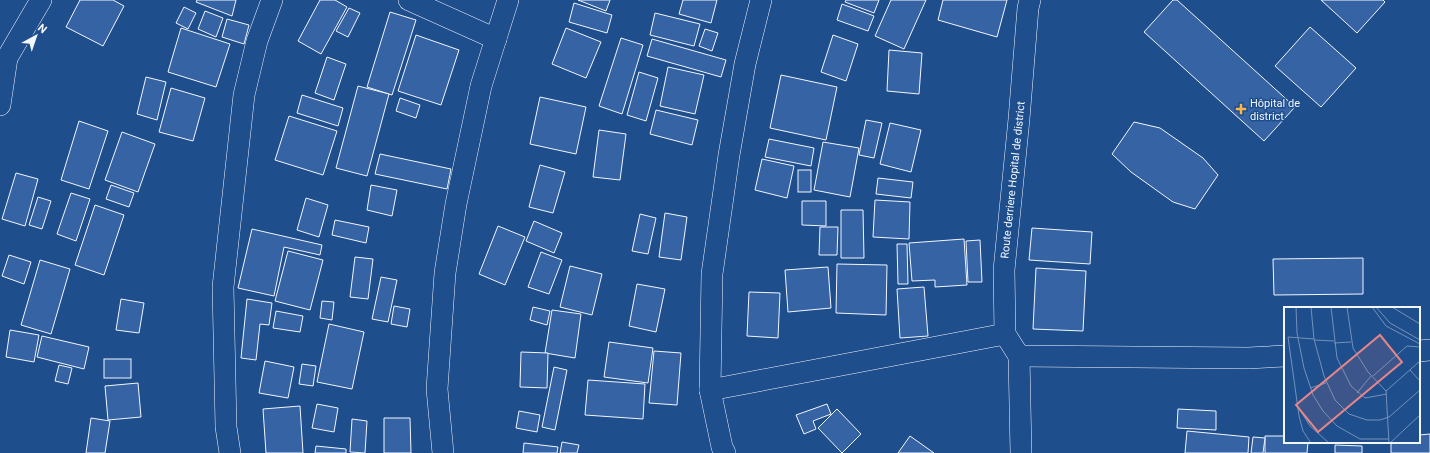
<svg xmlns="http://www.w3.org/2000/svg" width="1430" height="453" font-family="Roboto,sans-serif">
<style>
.building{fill:#3563a3;stroke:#f2f6ff}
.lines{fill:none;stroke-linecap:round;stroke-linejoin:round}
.minor-casing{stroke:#f2f6ff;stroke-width:22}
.minor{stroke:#1f4e8c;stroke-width:21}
.poi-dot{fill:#ffb74d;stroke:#1f4e8c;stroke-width:1.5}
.labels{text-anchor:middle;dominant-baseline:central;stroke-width:3;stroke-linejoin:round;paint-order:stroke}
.poi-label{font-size:11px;fill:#f2f6ff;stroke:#1f4e8c;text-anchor:start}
.street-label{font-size:11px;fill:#f2f6ff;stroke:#1f4e8c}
.inset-road{fill:none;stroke:#7391ba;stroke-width:1}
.view{fill:#e38589;fill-opacity:0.15;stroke:#e38589;stroke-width:2}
.inset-edge{fill:none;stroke:#f2f6ff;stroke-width:2}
</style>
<rect width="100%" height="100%" fill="#1f4e8c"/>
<g class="building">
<polygon points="80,0 113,0 124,6 103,46 66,27"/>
<polygon points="197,0 236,0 232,16 196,2"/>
<polygon points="320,0 335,0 347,7 321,54 298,41"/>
<polygon points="578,0 610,0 606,11"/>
<polygon points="683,0 717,0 711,23 679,14"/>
<polygon points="846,0 879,0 874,13 845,2"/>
<polygon points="891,0 926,0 904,49 875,36"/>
<polygon points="943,0 1007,0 997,37 938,20"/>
<polygon points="1173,0 1177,0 1295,107 1264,141 1144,32"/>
<polygon points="1321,0 1383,0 1385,2 1357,33"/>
<polygon points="574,3 612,15 607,33 569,22"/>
<polygon points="842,4 874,16 868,31 837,20"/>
<polygon points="184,7 196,13 188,29 176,23"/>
<polygon points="349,8 360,13 348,37 336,31"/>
<polygon points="205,11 223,18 216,37 198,29"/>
<polygon points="390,12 416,20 392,95 367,87"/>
<polygon points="655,13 700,24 694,46 650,35"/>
<polygon points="227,19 249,25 244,44 222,37"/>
<polygon points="1310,27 1356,68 1321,107 1275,66"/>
<polygon points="181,28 230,44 216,87 168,72"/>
<polygon points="566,28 601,42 586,78 552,64"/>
<polygon points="705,29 718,33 712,51 699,46"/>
<polygon points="416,35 459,50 441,105 398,91"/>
<polygon points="833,35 858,44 846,81 821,72"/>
<polygon points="621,38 643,45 622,114 599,106"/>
<polygon points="652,39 726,60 721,77 647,56"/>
<polygon points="889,50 922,53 919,94 887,91"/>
<polygon points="327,57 346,64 334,100 315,93"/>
<polygon points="668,67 704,75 695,114 660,106"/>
<polygon points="639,72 658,78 646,121 627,115"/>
<polygon points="781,75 837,87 826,140 770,128"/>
<polygon points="146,77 166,82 157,120 137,114"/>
<polygon points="358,86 389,94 367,176 336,168"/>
<polygon points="171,88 205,98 193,141 159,132"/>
<polygon points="302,95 343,108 338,126 297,113"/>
<polygon points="540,97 586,107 576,154 530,144"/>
<polygon points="400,98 420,105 416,118 396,111"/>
<polygon points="656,110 698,120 692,145 650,134"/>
<polygon points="289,116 337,131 323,175 275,160"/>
<polygon points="866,120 882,123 874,158 859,155"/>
<polygon points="79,121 108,131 89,189 61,180"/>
<polygon points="1134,122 1160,128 1203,158 1218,175 1195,209 1173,202 1131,172 1112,154"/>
<polygon points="890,123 921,130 911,172 880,164"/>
<polygon points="599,130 626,134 620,180 593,177"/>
<polygon points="122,132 155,144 138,192 105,180"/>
<polygon points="769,139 814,148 811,166 765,157"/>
<polygon points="823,142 859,148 850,197 814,190"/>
<polygon points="380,154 451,169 447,189 375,174"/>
<polygon points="762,159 794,166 787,198 755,190"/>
<polygon points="540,165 565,172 553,213 529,207"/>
<rect x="798" y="170" width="13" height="22"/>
<polygon points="16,173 38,179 25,226 2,219"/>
<polygon points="878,178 913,182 911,198 876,194"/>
<polygon points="111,185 134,193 129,207 106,199"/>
<polygon points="371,185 397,190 392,216 367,210"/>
<polygon points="71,193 90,199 76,241 57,234"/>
<polygon points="38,197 51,201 42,229 29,225"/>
<polygon points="306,198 328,205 319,237 297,230"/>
<polygon points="875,200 910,202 909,239 873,237"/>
<polygon points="802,201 826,201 826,226 802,225"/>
<polygon points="95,205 124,215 104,275 75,265"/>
<polygon points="841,210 863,210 864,258 841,258"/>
<polygon points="665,213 687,217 681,260 659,257"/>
<polygon points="640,214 656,218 648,254 632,251"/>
<polygon points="335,220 369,227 366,243 332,235"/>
<polygon points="534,221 562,233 554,253 526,241"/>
<polygon points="498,226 525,237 505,285 479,274"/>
<polygon points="820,227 838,227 837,255 819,255"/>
<polygon points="1032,228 1092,232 1090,264 1029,260"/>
<polygon points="252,229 322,245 320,255 284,247 274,296 238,288"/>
<polygon points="964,239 967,285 935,287 935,280 912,281 909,243"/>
<polygon points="980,240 982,282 968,282 966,241"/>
<polygon points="897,244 907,244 908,284 898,284"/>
<polygon points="288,251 323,260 310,310 275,301"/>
<polygon points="541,252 562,260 549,294 528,287"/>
<polygon points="9,255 31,262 24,284 2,276"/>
<polygon points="355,257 373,259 368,299 350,297"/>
<polygon points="1363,258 1363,294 1274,295 1273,259"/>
<polygon points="40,260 70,269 51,334 21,325"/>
<polygon points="837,264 887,265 886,315 836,313"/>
<polygon points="570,266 602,274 592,315 560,307"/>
<polygon points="828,267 831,308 788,312 785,270"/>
<polygon points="1036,268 1086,271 1083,331 1033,329"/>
<polygon points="381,277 397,280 388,322 372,319"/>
<polygon points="637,284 665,289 656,332 629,326"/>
<polygon points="924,287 928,336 900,338 897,289"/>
<polygon points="749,292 780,293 778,338 747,336"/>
<polygon points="121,299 144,303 139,333 116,330"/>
<polygon points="247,299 272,303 269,325 260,324 256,360 241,358"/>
<polygon points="322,301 334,302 332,320 320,318"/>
<polygon points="394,306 410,309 407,327 391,324"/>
<polygon points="533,307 550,311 547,325 530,320"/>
<polygon points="552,310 581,314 575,358 545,353"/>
<polygon points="276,311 303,316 300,332 273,328"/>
<polygon points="329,324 364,332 352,389 317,382"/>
<polygon points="10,330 39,335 34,362 6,357"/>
<polygon points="42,336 89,347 84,369 37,357"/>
<polygon points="609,342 653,348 648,383 604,377"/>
<polygon points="654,351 681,353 677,405 649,403"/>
<polygon points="521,352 548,353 547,388 520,387"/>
<rect x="104" y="359" width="27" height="19"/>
<polygon points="265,361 294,367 288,398 259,393"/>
<polygon points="302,364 316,366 313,386 299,384"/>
<polygon points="59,365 72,368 68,384 55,381"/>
<polygon points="554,367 567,370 555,430 542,427"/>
<polygon points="588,380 645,384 643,419 585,415"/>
<polygon points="138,383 141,417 108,420 105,386"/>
<polygon points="317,404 338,408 334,432 312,428"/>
<polygon points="827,404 831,414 813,421 816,429 804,434 796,415"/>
<polygon points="300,406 303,453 266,453 263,409"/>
<polygon points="837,409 861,434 842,453 818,428"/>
<polygon points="1178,409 1216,411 1216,430 1177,428"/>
<polygon points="519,411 540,415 537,432 516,428"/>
<polygon points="91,418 110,421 105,453 86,453"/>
<polygon points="384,418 410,418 411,453 384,453"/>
<polygon points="352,419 367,421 365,453 350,452"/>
<polygon points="1187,431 1249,437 1248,453 1185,453"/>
<polygon points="1430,434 1430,453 1391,453 1391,442 1419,442 1419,435"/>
<polygon points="910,436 934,453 898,453"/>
<polygon points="1265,436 1285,436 1285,442 1308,442 1307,453 1265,453"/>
<polygon points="1253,437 1265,438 1263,453 1251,453"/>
<polygon points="562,442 579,445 577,453 560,453"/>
<polygon points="524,443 558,447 557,453 523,453"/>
<polygon points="1335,445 1362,446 1362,453 1335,453"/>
<polygon points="316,446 346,449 346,453 315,453"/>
</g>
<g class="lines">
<g class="minor-casing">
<g id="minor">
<polyline points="409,0 496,39"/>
<polyline points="0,67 7,58 41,0"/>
<polyline points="0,105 7,58"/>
<polyline points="1419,351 1430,350"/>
<polyline points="1019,356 1005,334 1004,270 1019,119 1028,8 1030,0"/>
<polyline points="1019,356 1248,358 1285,356"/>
<polyline points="1019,356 1021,453"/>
<polyline points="710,390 1005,334"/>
<polyline points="230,453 226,427 223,287 244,95 257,41 272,0"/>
<polyline points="443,453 437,389 445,273 456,204 481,86 508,0"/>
<polyline points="725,453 722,447 710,390 712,274 729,155 745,64 761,0"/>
</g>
</g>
<use href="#minor" class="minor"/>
</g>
<path class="poi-dot" d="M1239 103h4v4h4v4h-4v4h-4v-4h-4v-4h4z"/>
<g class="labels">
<g class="poi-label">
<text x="1250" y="103">Hôpital de<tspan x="1250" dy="13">district</tspan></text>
</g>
<g class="street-label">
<text transform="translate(1013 180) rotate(-84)">Route derriere Hopital de district</text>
</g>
</g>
<g transform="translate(1284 307)">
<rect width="136" height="136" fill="#1f4e8c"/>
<path class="inset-road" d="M 12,0 L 13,26 L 20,61 L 29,88 L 39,104 L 53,119 L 76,132 L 105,132M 27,0 L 30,32 L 40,69 L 51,93 L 65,107 L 83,113 L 96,113 L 105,110 L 136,83M 47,0 L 53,51 L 67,79 L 81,91 L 103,87M 63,0 L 69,41 L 84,65 L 102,84M 88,0 L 102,19 L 136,37M 92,0 L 106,16 L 136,33M 108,0 L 136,17M 30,33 L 50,34M 50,36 L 67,35M 126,63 L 136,74M 89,69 L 123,39 L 136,40M 26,81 L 42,76M 73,86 L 87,69M 16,103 L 26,119 L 45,136M 27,136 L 19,124 L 15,109 L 4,30 L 30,32M 105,136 L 102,84 L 136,54M 106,136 L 136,108"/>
<path class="view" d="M 96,28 L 118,55 L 34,125 L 12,98 Z"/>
<rect width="136" height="136" class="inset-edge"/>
</g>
<g transform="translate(36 36) rotate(40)" stroke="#1f4e8c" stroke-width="3" paint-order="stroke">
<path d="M0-3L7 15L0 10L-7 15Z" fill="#f2f6ff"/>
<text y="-6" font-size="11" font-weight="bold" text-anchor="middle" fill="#f2f6ff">N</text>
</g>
</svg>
